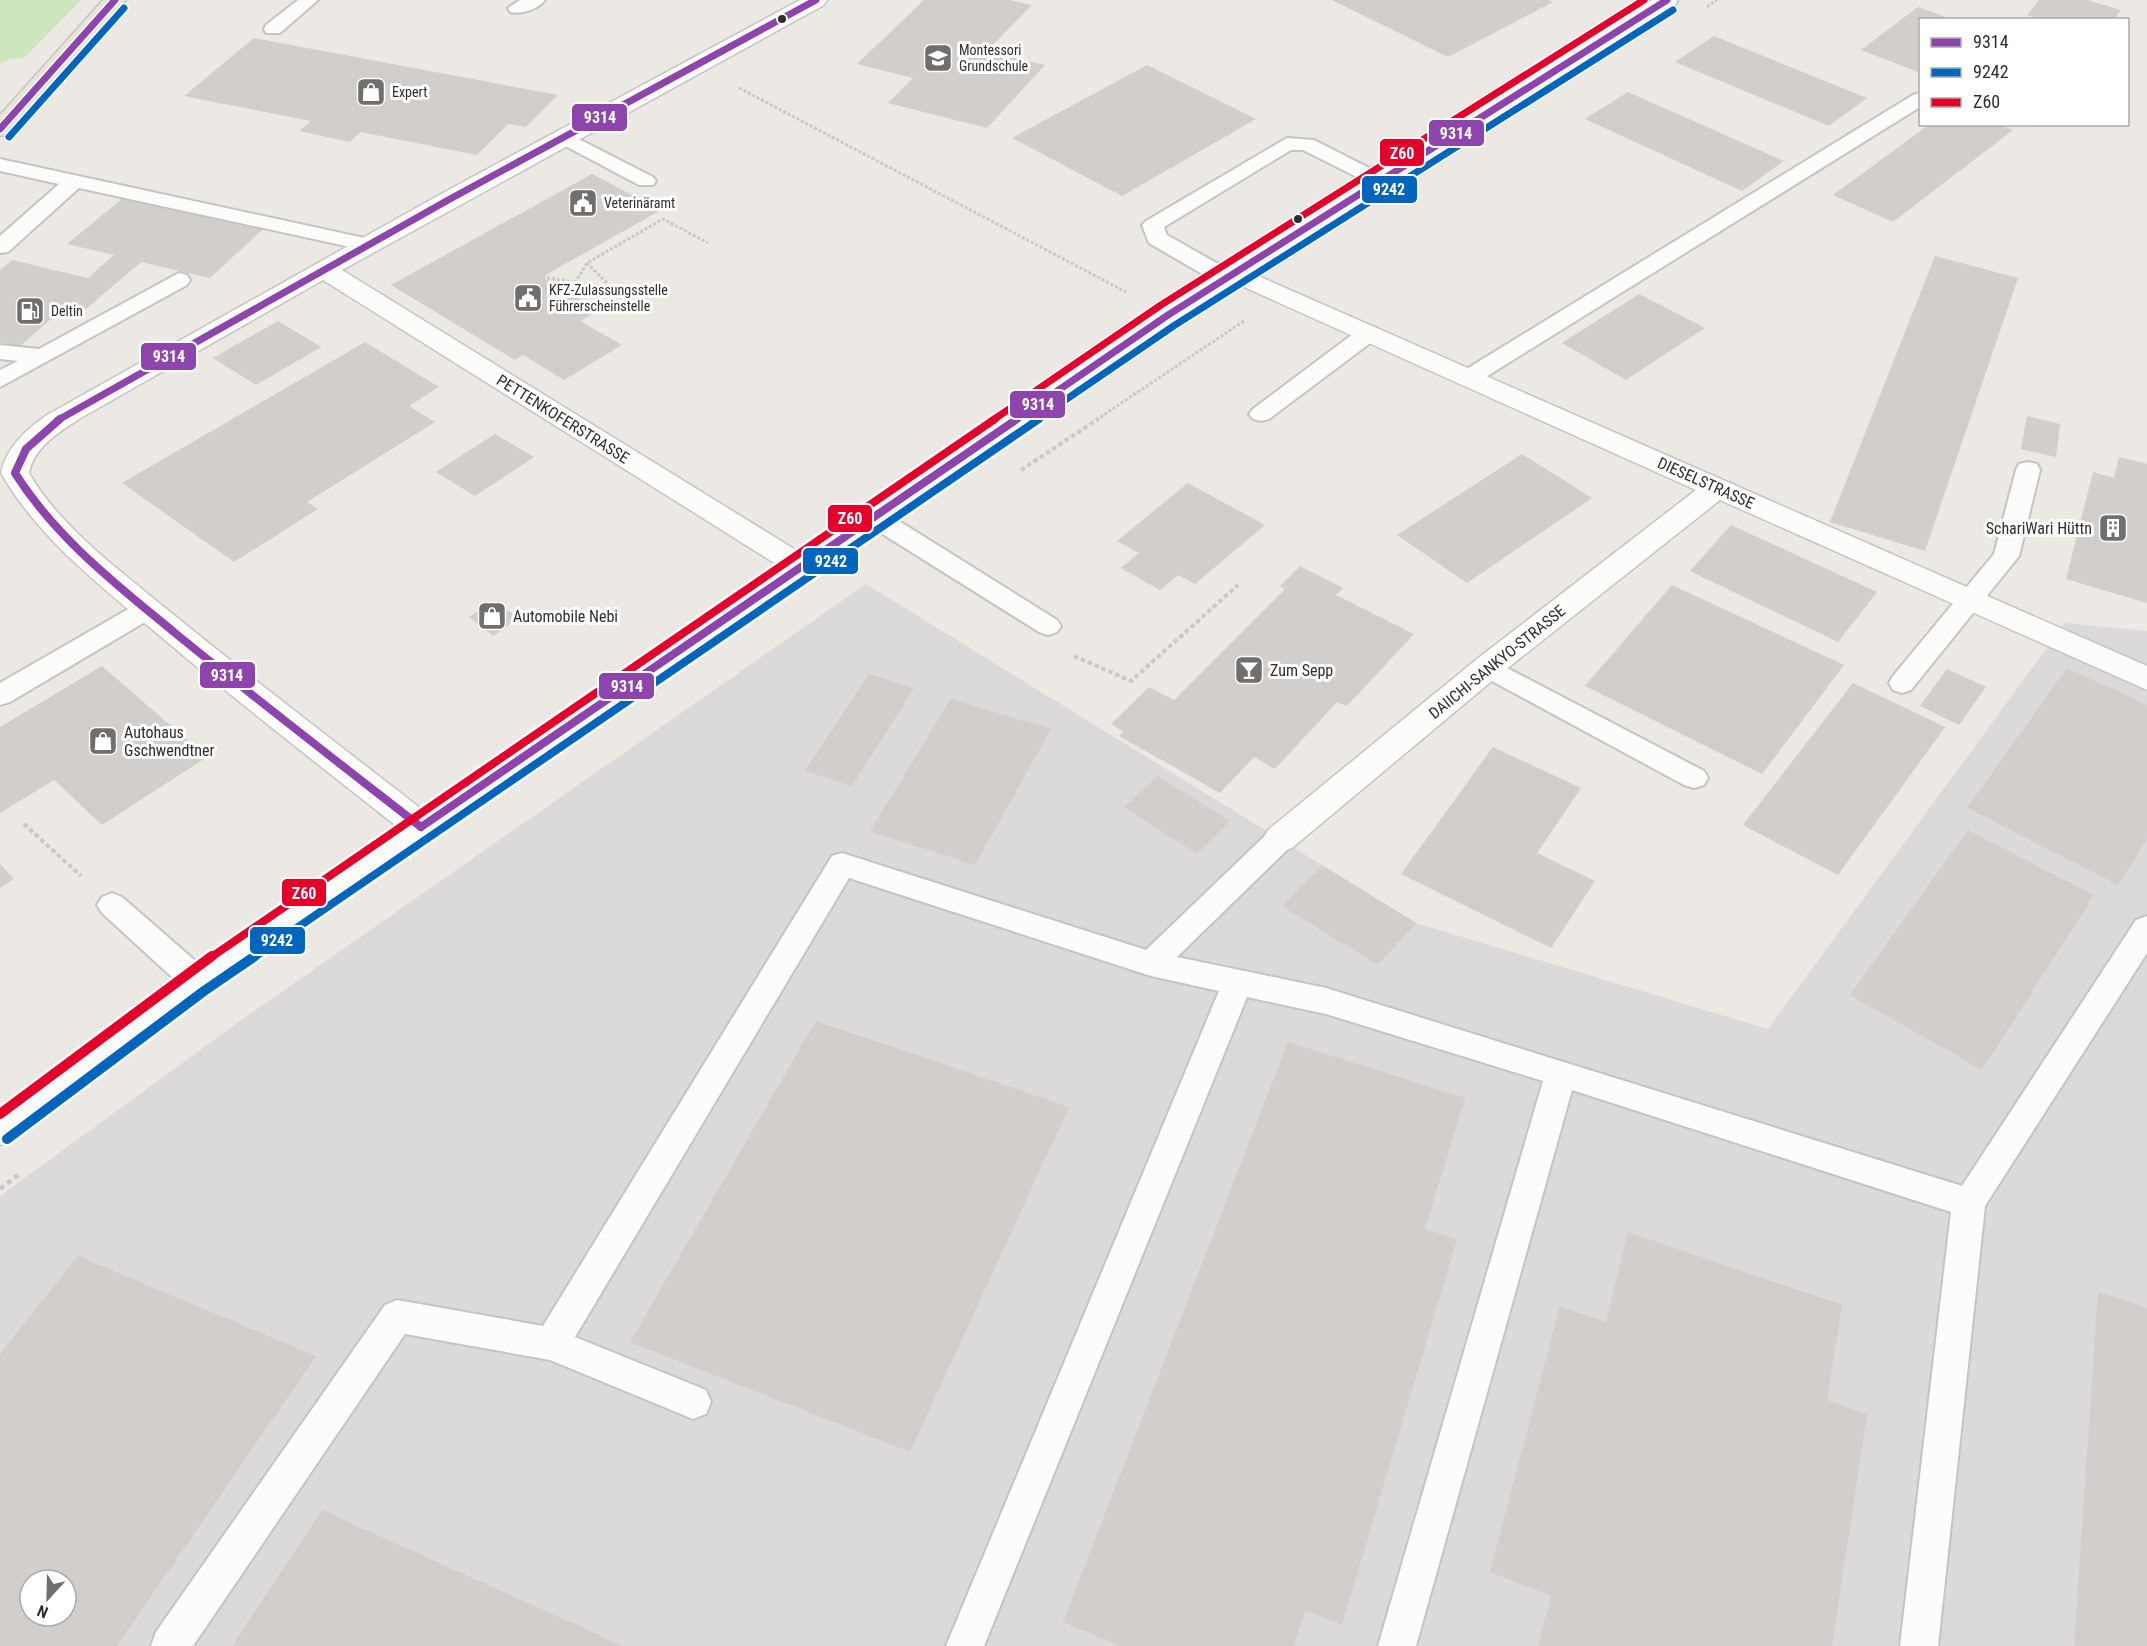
<svg xmlns="http://www.w3.org/2000/svg" width="2147" height="1646" font-family="'Roboto Condensed',sans-serif">
<style>
.industrial{fill:#dcd9db;fill-rule:evenodd}
.green{fill:#cee6be}
.building{fill:#d1cecb;fill-rule:evenodd}
.lines{fill:none;stroke-linecap:round;stroke-linejoin:round}
.service-casing{stroke:#c5c4c5;stroke-width:4}
.minor-casing{stroke:#c5c4c5;stroke-width:3}
.tertiary-casing{stroke:#c5c4c5;stroke-width:3}
.primary-casing{stroke:#c6c5c4;stroke-width:3}
.path-far2{stroke:#c9c9c8;stroke-width:3;stroke-dasharray:3 2;stroke-linecap:butt}
.path-far1{stroke:#c9c9c8;stroke-width:4;stroke-dasharray:4.5 3;stroke-linecap:butt}
.path{stroke:#c9c9c8;stroke-width:4.5;stroke-dasharray:5 4;stroke-linecap:butt}
.service{fill:#fcfcfb;fill-rule:evenodd}
.minor{fill:#fcfcfb;fill-rule:evenodd}
.tertiary{fill:#fcfcfb;fill-rule:evenodd}
.primary{fill:#e8e4d6;fill-rule:evenodd}
.bus-1-far1-casing{stroke:#fff;stroke-width:10}
.bus-1-casing{stroke:#fff;stroke-width:13}
.bus-2-far2-casing{stroke:#fff;stroke-width:10}
.bus-2-far1-casing{stroke:#fff;stroke-width:13}
.bus-2-casing{stroke:#fff;stroke-width:15}
.bus-3-far2-casing{stroke:#fff;stroke-width:10}
.bus-3-far1-casing{stroke:#fff;stroke-width:13}
.bus-3-casing{stroke:#fff;stroke-width:15}
.bus-1-far1{stroke:#8e44ad;stroke-width:7}
.bus-1{stroke:#8e44ad;stroke-width:8}
.bus-2-far2{stroke:#0065bd;stroke-width:7}
.bus-2-far1{stroke:#0065bd;stroke-width:8}
.bus-2{stroke:#0065bd;stroke-width:10}
.bus-3-far2{stroke:#e4002b;stroke-width:7}
.bus-3-far1{stroke:#e4002b;stroke-width:8}
.bus-3{stroke:#e4002b;stroke-width:10}
.bus-dot{fill:#2e2e2e;stroke:#fff;stroke-width:2}
.labels{text-anchor:middle;dominant-baseline:central;stroke-width:6;stroke-linejoin:round;paint-order:stroke}
.far-poi-label{font-size:14px;fill:#2e2e2e;stroke:#fff;text-anchor:start}
.street-label{font-size:16px;fill:#2e2e2e;stroke:#fff}
.poi-label{font-size:16px;fill:#2e2e2e;stroke:#fff;text-anchor:start}
.line-badge{stroke:#fff;stroke-width:2}
.badge-label{font-size:16px;text-anchor:middle;font-weight:bold;fill:#fff}
</style>
<rect width="100%" height="100%" fill="#ece8e4"/>
<path class="industrial" d="M 866,584 L 1416,923 L 1768,1029 L 2065,623 L 2147,631 L 2147,1646 L 0,1646 L 0,1196 L 240,1021 ZM 30,1580 L 66,1580 L 66,1616 L 30,1616 Z"/>
<polygon class="green" points="0,0 81,0 24,58 10,59 0,64"/>
<g class="building">
<polygon points="924,0 1009,0 1032,5 987,51 1045,65 987,128 888,103 913,78 857,64"/>
<polygon points="1332,0 1548,0 1553,2 1448,57"/>
<polygon points="2039,0 2087,0 2121,10 2114,20 2044,20 2027,15"/>
<polygon points="1918,7 1951,19 1920,20 1920,69 1918,72 1861,50"/>
<polygon points="1714,36 1867,98 1829,126 1675,62"/>
<polygon points="254,38 558,95 526,127 508,124 477,155 360,132 350,142 299,131 311,121 184,96"/>
<polygon points="1147,65 1256,119 1122,196 1012,138"/>
<polygon points="1628,92 1784,161 1742,191 1585,119"/>
<polygon points="1930,124 1999,124 2013,130 1893,222 1833,195"/>
<polygon points="592,174 661,210 542,277 599,310 580,321 622,345 564,380 523,355 515,360 391,285"/>
<polygon points="123,198 263,229 210,278 141,262 86,309 67,305 19,347 0,342 0,270 12,260 88,278 114,255 67,244"/>
<polygon points="1935,256 2018,278 1925,551 1830,522"/>
<polygon points="1639,294 1705,328 1626,380 1562,343"/>
<polygon points="278,321 321,347 256,385 213,358"/>
<polygon points="365,342 439,387 409,406 435,422 307,502 318,509 234,562 122,483"/>
<polygon points="2027,416 2060,424 2056,457 2021,449"/>
<polygon points="495,434 534,457 475,496 436,472"/>
<polygon points="1522,454 1592,498 1467,583 1397,535"/>
<polygon points="2119,457 2147,464 2147,603 2066,579 2093,472 2114,478"/>
<polygon points="1188,483 1265,525 1195,584 1178,575 1160,590 1121,568 1139,553 1117,541"/>
<polygon points="1731,525 1877,592 1838,642 1690,571"/>
<polygon points="1300,566 1343,588 1336,595 1414,634 1347,706 1337,702 1275,769 1254,757 1220,793 1119,736 1124,732 1111,724 1149,687 1174,700 1285,589 1280,586"/>
<polygon points="1672,585 1844,665 1762,774 1585,686"/>
<polygon points="494,601 519,618 493,636 469,617"/>
<polygon points="102,666 207,757 102,825 54,780 0,813 0,727"/>
<polygon points="2067,668 2147,705 2147,839 2118,885 1967,808"/>
<polygon points="1947,669 1986,687 1959,725 1920,706"/>
<polygon points="869,674 914,688 852,786 805,771"/>
<polygon points="1853,683 1945,727 1838,875 1743,825"/>
<polygon points="951,699 1051,729 975,865 870,831"/>
<polygon points="1493,747 1581,788 1537,853 1595,881 1551,948 1401,874"/>
<polygon points="1158,776 1230,821 1197,854 1124,807"/>
<polygon points="1968,830 2094,895 1982,1070 1850,995"/>
<polygon points="0,864 14,879 0,888"/>
<polygon points="1322,865 1416,923 1378,965 1282,906"/>
<polygon points="816,1021 1069,1107 910,1452 630,1342"/>
<polygon points="1288,1042 1465,1098 1425,1229 1457,1239 1342,1625 1305,1610 1294,1646 1121,1646 1063,1622"/>
<polygon points="1628,1232 1842,1305 1827,1400 1867,1414 1832,1646 1538,1646 1551,1596 1490,1572 1560,1306 1606,1322"/>
<path d="M 78,1256 L 316,1356 L 117,1646 L 0,1646 L 0,1354 ZM 30,1580 L 66,1580 L 66,1616 L 30,1616 Z"/>
<polygon points="2098,1292 2147,1308 2147,1646 2074,1646"/>
<polygon points="322,1510 623,1646 232,1646"/>
</g>
<g class="lines">
<g class="service-casing">
<g id="service">
<polygon points="298,0 318,0 280,33 266,33 264,29 266,25"/>
<path d="M 520,0 L 545,0 C 538,9 521,15 510,12 L 508,8 Z"/>
<polygon points="1920,93 1920,107 1476,383 1460,383 1456,378 1460,373 1913,95"/>
<polygon points="563,131 653,177 656,181 653,185 639,185 556,141 553,137 556,133"/>
<polygon points="1287,138 1314,140 1385,176 1388,180 1385,184 1371,184 1303,150 1291,150 1164,227 1167,235 1234,273 1237,278 1234,283 1218,283 1149,243 1142,225 1146,221"/>
<polygon points="0,159 369,239 377,240 380,245 377,250 369,251 79,188 8,252 0,253 0,236 59,184 0,171"/>
<polygon points="179,273 187,275 190,280 187,285 0,387 0,370 18,361 0,359 0,345 39,349"/>
<polygon points="1369,326 1377,328 1380,333 1377,338 1269,419 1261,421 1253,419 1249,414 1253,409 1361,328"/>
<polygon points="2028,462 2037,464 2040,470 2019,556 1911,690 1902,693 1893,690 1889,683 1893,676 1994,554 2016,470 2019,464"/>
<polygon points="874,509 883,511 1057,620 1061,626 1057,632 1048,635 1039,632 865,523 862,517 865,511"/>
<polygon points="146,601 155,604 159,610 155,616 10,702 0,705 0,683 137,604"/>
<polygon points="1488,658 1704,771 1708,778 1704,785 1694,788 1684,785 1479,674 1475,667 1479,660"/>
<polygon points="1280,828 1290,831 1294,839 1290,847 1177,957 1326,988 1962,1186 2136,920 2147,916 2147,953 1985,1206 1938,1646 1900,1646 1951,1212 1572,1090 1416,1646 1378,1646 1543,1081 1326,1014 1247,997 984,1646 946,1646 1219,991 1151,976 849,878 575,1337 706,1390 711,1402 706,1414 693,1419 550,1360 405,1334 193,1646 151,1646 156,1632 385,1305 397,1300 543,1326 832,856 842,853 1146,950 1270,831"/>
<polygon points="112,893 122,897 208,972 212,981 208,990 197,993 186,990 102,913 97,905 102,897"/>
</g>
</g>
<g class="minor-casing">
<g id="minor">
<path d="M 800,0 L 827,0 L 824,5 L 342,270 L 812,560 L 817,567 L 812,574 L 802,577 L 792,574 L 323,280 L 79,419 C 58,433 34,447 29,473 C 60,527 117,568 164,607 C 252,679 343,748 433,818 L 438,827 L 433,836 L 421,840 L 409,836 C 323,768 236,701 153,630 C 97,583 37,536 1,473 C 7,446 26,430 47,415 L 441,194 Z"/>
<polygon points="1233,265 2147,666 2147,690 1720,500 1499,675 1292,848 1280,852 1268,848 1263,839 1268,830 1477,659 1696,490 1224,278 1220,273 1224,268"/>
</g>
</g>
<g class="tertiary-casing">
<polygon id="tertiary" points="1652,0 1678,0 1675,5 1177,320 209,991 13,1140 0,1145 0,1108 185,971 1159,310"/>
</g>
<g class="primary-casing">
<polygon id="primary" points="103,0 126,0 8,134 0,136 0,115"/>
</g>
<g class="path-far2">
<polyline points="1707,7 1717,0"/>
<polyline points="739,88 1128,293"/>
<polyline points="587,263 611,287"/>
<polyline points="542,277 612,288 623,294"/>
<polyline points="575,283 587,263 663,219 708,243"/>
<polyline points="1096,420 1244,321"/>
</g>
<g class="path-far1">
<polyline points="1021,470 1098,419"/>
<polyline points="1074,656 1131,681 1238,585"/>
<polyline points="24,824 81,876"/>
</g>
<polyline class="path" points="0,1189 21,1173"/>
<use href="#service" class="service"/>
<use href="#minor" class="minor"/>
<use href="#tertiary" class="tertiary"/>
<use href="#primary" class="primary"/>
<g class="bus-1-far1-casing">
<g id="bus-1-far1">
<polyline points="0,129 115,0"/>
<polyline points="58,420 450,199 816,0"/>
<polyline points="1015,420 1168,315 1667,0"/>
</g>
</g>
<g class="bus-1-casing">
<g id="bus-1">
<path d="M 60,419 L 26,449 L 15,473 C 56,538 116,584 175,633 C 256,699 339,763 421,827"/>
<polyline points="421,827 1017,419"/>
</g>
</g>
<g class="bus-2-far2-casing">
<g id="bus-2-far2">
<polyline points="9,137 124,8"/>
<polyline points="1036,420 1175,325 1673,10"/>
</g>
</g>
<g class="bus-2-far1-casing">
<polyline id="bus-2-far1" points="253,958 1039,419"/>
</g>
<g class="bus-2-casing">
<polyline id="bus-2" points="7,1139 204,991 255,956"/>
</g>
<g class="bus-3-far2-casing">
<polyline id="bus-3-far2" points="993,420 1161,305 1644,0"/>
</g>
<g class="bus-3-far1-casing">
<polyline id="bus-3-far1" points="210,958 995,419"/>
</g>
<g class="bus-3-casing">
<polyline id="bus-3" points="0,1114 212,956"/>
</g>
<use href="#bus-1-far1" class="bus-1-far1"/>
<use href="#bus-1" class="bus-1"/>
<use href="#bus-2-far2" class="bus-2-far2"/>
<use href="#bus-2-far1" class="bus-2-far1"/>
<use href="#bus-2" class="bus-2"/>
<use href="#bus-3-far2" class="bus-3-far2"/>
<use href="#bus-3-far1" class="bus-3-far1"/>
<use href="#bus-3" class="bus-3"/>
</g>
<defs>
<g id="school-square" transform="scale(1.5)"><rect x="-9" y="-9" width="18" height="18" rx="4" fill="#706f6e" stroke="#fff"/><path d="M0-5L7-2L0 1L-7-2ZM-4 1L0 2.5L4 1V4Q0 6-4 4Z" fill="#fff"/></g>
<g id="shop-square" transform="scale(1.5)"><rect x="-9" y="-9" width="18" height="18" rx="4" fill="#706f6e" stroke="#fff"/><path d="M-5-2.5h2.3a2.7 3.5 0 0 1 5.4 0H5L5.5 6h-11ZM-1.5-2.5h3a1.5 2.3 0 0 0-3 0Z" fill="#fff"/></g>
<g id="civic-square" transform="scale(1.5)"><rect x="-9" y="-9" width="18" height="18" rx="4" fill="#706f6e" stroke="#fff"/><path d="M-.6-6.5H3V-4.5H.6V-3L4-1V1h2V6H-6V1h2V-1L-.6-3ZM-1.2 2.5V6h2.4V2.5Z" fill="#fff"/></g>
<g id="fuel-square" transform="scale(1.5)"><rect x="-9" y="-9" width="18" height="18" rx="4" fill="#706f6e" stroke="#fff"/><path d="M-5.5-6h7V0h2V4h1.3V-2.5L3-4.5l.8-.8L6-3V5H2.5V1h-1V6h-7ZM-4.2-4.7v3.2H.2V-4.7Z" fill="#fff"/></g>
<g id="building-square" transform="scale(1.5)"><rect x="-9" y="-9" width="18" height="18" rx="4" fill="#706f6e" stroke="#fff"/><path d="M-4-6H4V6H1V3H-1V6H-4ZM-2.5-4.3h1.7v1.8h-1.7ZM.8-4.3h1.7v1.8H.8ZM-2.5-1h1.7V.8h-1.7ZM.8-1h1.7V.8H.8Z" fill="#fff"/></g>
<g id="bar-square" transform="scale(1.5)"><rect x="-9" y="-9" width="18" height="18" rx="4" fill="#706f6e" stroke="#fff"/><path d="M-6-5H6L.8 .8V4.5H3.5V6h-7V4.5H-.8V.8Z" fill="#fff"/></g>
</defs>
<g fill-rule="evenodd">
<use href="#school-square" x="938" y="58"/>
<use href="#shop-square" x="371" y="92"/>
<use href="#civic-square" x="583" y="203"/>
<use href="#civic-square" x="528" y="298"/>
<use href="#fuel-square" x="30" y="311"/>
<use href="#building-square" x="2113" y="528"/>
<use href="#shop-square" x="492" y="616"/>
<use href="#bar-square" x="1249" y="670"/>
<use href="#shop-square" x="103" y="741"/>
</g>
<g class="bus-dot">
<circle cx="782" cy="19" r="5"/>
<circle cx="1298" cy="219" r="5"/>
</g>
<g class="labels">
<g class="far-poi-label">
<text x="959" y="50">Montessori<tspan x="959" dy="16">Grundschule</tspan></text>
<text x="392" y="92">Expert</text>
<text x="604" y="203">Veterinäramt</text>
<text x="549" y="290">KFZ-Zulassungsstelle<tspan x="549" dy="16">Führerscheinstelle</tspan></text>
<text x="51" y="311">Deltin</text>
</g>
<g class="street-label">
<text transform="translate(563 419) rotate(32)">PETTENKOFERSTRASSE</text>
<text transform="translate(1706 483) rotate(24)">DIESELSTRASSE</text>
<text transform="translate(1497 662) rotate(-39)">DAIICHI-SANKYO-STRASSE</text>
</g>
<g class="poi-label">
<text x="2092" y="528" text-anchor="end">SchariWari Hüttn</text>
<text x="513" y="616">Automobile Nebi</text>
<text x="1270" y="670">Zum Sepp</text>
<text x="124" y="732">Autohaus<tspan x="124" dy="18">Gschwendtner</tspan></text>
</g>
</g>
<g class="line-badge">
<rect x="571" y="103" width="57" height="29" rx="6" fill="#8e44ad"/>
<rect x="1428" y="119" width="57" height="28" rx="6" fill="#8e44ad"/>
<rect x="1379" y="138" width="46" height="29" rx="6" fill="#e4002b"/>
<rect x="1361" y="175" width="57" height="29" rx="6" fill="#0065bd"/>
<rect x="140" y="342" width="57" height="29" rx="6" fill="#8e44ad"/>
<rect x="1009" y="390" width="57" height="29" rx="6" fill="#8e44ad"/>
<rect x="827" y="504" width="46" height="29" rx="6" fill="#e4002b"/>
<rect x="802" y="547" width="57" height="28" rx="6" fill="#0065bd"/>
<rect x="199" y="661" width="57" height="28" rx="6" fill="#8e44ad"/>
<rect x="598" y="672" width="57" height="28" rx="6" fill="#8e44ad"/>
<rect x="281" y="878" width="46" height="29" rx="6" fill="#e4002b"/>
<rect x="249" y="926" width="57" height="29" rx="6" fill="#0065bd"/>
</g>
<g class="badge-label">
<text x="600" y="123">9314</text>
<text x="1456" y="139">9314</text>
<text x="1402" y="159">Z60</text>
<text x="1389" y="195">9242</text>
<text x="169" y="362">9314</text>
<text x="1038" y="410">9314</text>
<text x="850" y="524">Z60</text>
<text x="831" y="567">9242</text>
<text x="227" y="681">9314</text>
<text x="627" y="692">9314</text>
<text x="304" y="899">Z60</text>
<text x="277" y="946">9242</text>
</g>
<rect x="1919" y="18" width="210" height="108" fill="#ffffff" stroke="#ababab" stroke-width="1.5"/>
<rect x="1931" y="38" width="30" height="9" fill="#8e44ad" stroke="#ababab" stroke-width="1.5"/>
<text x="1973" y="48" font-size="18" fill="#2e2e2e">9314</text>
<rect x="1931" y="68" width="30" height="9" fill="#0065bd" stroke="#ababab" stroke-width="1.5"/>
<text x="1973" y="78" font-size="18" fill="#2e2e2e">9242</text>
<rect x="1931" y="98" width="30" height="9" fill="#e4002b" stroke="#ababab" stroke-width="1.5"/>
<text x="1973" y="108" font-size="18" fill="#2e2e2e">Z60</text>
<g transform="translate(48 1598) rotate(202)"><circle r="28" fill="#ffffff" stroke="#ababab" stroke-width="1.5"/>
<path d="M0-4.5L10 22L0 15L-10 22Z" fill="#706f6e"/>
<text y="-9" font-size="16" font-weight="bold" text-anchor="middle" fill="#2e2e2e">N</text>
</g>
</svg>
